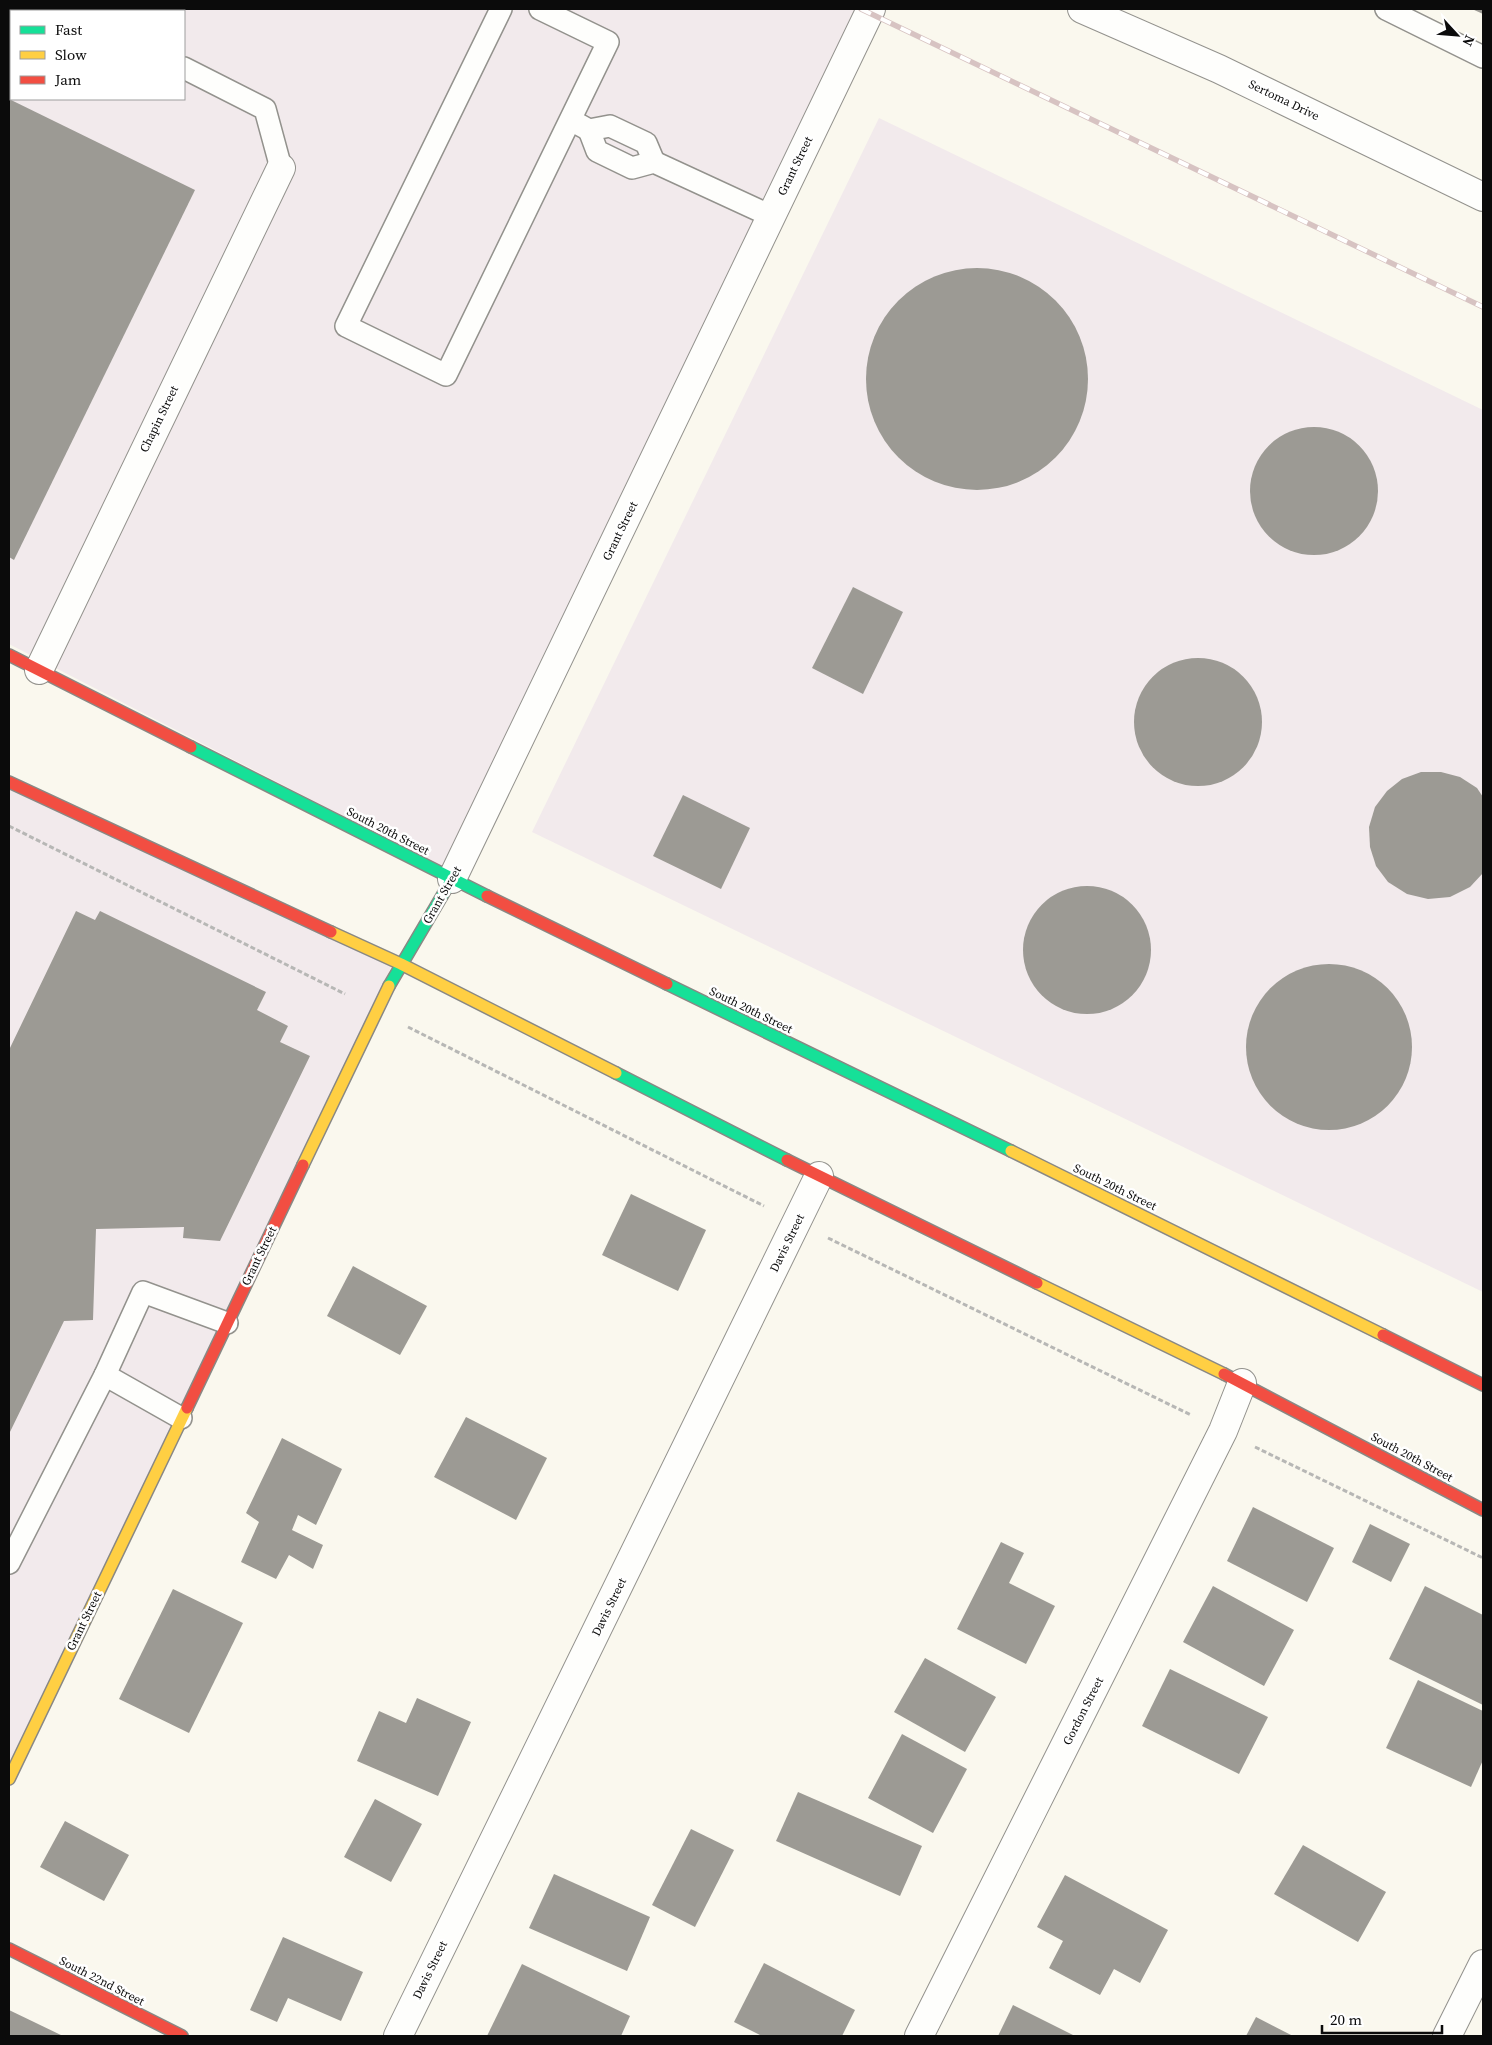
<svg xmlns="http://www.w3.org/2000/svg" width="1492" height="2045" font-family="'Source Serif 4',serif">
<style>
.industrial{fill:#f2eaec;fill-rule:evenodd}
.building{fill:#9c9a94}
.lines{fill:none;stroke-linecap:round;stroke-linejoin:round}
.lane-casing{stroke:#93928d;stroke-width:24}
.street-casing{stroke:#93928d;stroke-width:30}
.fast-casing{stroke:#898884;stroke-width:14}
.slow-casing{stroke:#898884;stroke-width:14}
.jam-casing{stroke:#898884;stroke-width:14}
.path{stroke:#b7b7b5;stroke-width:3;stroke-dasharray:5 2.5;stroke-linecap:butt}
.lane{stroke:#fefefc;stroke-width:21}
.street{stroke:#fefefc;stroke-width:28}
.fast{stroke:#16e098;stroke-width:11}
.slow{stroke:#ffcf43;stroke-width:11}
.jam{stroke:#f24e42;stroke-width:11}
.rail-casing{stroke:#d7c3c2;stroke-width:5.5}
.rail{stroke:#fff;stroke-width:4;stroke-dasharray:11;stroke-linecap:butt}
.labels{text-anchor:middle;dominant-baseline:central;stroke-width:5;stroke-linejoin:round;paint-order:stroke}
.street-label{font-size:12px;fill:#0b0b0b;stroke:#fff}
</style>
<rect width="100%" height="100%" fill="#faf8ee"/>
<g class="industrial">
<path d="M 9,9 L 867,9 L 452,872 L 9,644 ZM 11,11 L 184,11 L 184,99 L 11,99 Z"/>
<polygon points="879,118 1483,410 1483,1292 532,832"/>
<polygon points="9,776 393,963 9,1785"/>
</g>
<g class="building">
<polygon points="1472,9 1483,9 1483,14"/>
<polygon points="9,99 195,190 14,560 9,557"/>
<circle cx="977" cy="379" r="111"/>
<circle cx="1314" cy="491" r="64"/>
<polygon points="853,587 903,612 863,694 812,668"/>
<circle cx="1198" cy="722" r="64"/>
<polygon points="1421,772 1441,772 1460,777 1477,788 1483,797 1483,873 1470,887 1450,897 1428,899 1407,894 1388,882 1376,866 1370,847 1369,827 1375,807 1387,791 1402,779"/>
<polygon points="683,795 750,828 721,889 653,856"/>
<circle cx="1087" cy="950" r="64"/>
<polygon points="76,911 95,920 100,911 266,992 257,1010 288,1026 280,1042 310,1056 220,1241 183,1238 184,1227 96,1229 93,1320 64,1321 9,1434 9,1050"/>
<circle cx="1329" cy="1047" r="83"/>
<polygon points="631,1194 706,1230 678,1291 602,1255"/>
<polygon points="353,1266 427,1306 400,1355 327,1316"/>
<polygon points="466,1417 547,1458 516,1520 434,1477"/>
<polygon points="282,1438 342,1469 316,1525 298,1515 292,1530 323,1545 313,1569 289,1555 276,1579 241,1562 259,1522 246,1513"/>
<polygon points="1253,1507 1334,1548 1307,1602 1227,1561"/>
<polygon points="1370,1524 1410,1544 1391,1582 1352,1562"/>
<polygon points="1001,1542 1024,1553 1009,1583 1055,1606 1026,1664 957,1629"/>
<polygon points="1213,1586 1294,1630 1264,1686 1183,1642"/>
<polygon points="1425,1586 1483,1615 1483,1705 1389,1659"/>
<polygon points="173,1589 243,1623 189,1733 119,1699"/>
<polygon points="925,1658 996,1697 965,1752 894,1712"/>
<polygon points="1170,1669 1268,1717 1239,1774 1142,1726"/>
<polygon points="1418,1680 1483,1711 1483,1760 1471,1787 1386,1748"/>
<polygon points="417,1698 471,1722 438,1796 357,1761 379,1711 406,1723"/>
<polygon points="902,1734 967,1769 933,1833 868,1798"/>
<polygon points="798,1792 922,1846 900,1896 776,1841"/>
<polygon points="375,1799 422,1824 391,1882 344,1857"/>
<polygon points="65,1821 129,1855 104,1901 40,1867"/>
<polygon points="691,1829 734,1850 695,1927 652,1905"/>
<polygon points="1303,1845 1386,1892 1358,1942 1274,1894"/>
<polygon points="554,1874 650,1917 627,1971 529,1928"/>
<polygon points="1065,1875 1168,1930 1140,1983 1114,1969 1100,1995 1049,1968 1063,1941 1037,1927"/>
<polygon points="283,1937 363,1972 341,2021 288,1998 277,2022 250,2010"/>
<polygon points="764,1963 855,2010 842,2036 762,2036 734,2022"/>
<polygon points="522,1964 630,2016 621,2036 487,2036"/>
<polygon points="1013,2005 1075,2036 998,2036"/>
<polygon points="9,2010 63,2036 9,2036"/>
<polygon points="1256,2017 1293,2036 1246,2036"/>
</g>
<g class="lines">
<g class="lane-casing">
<g id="lane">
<polyline points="69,9 74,11"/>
<polyline points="501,9 346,326 446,375 608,42 540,9"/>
<polyline points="1386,9 1483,57"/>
<polyline points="184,68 265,109 281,168"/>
<polyline points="578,124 589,130 610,126 646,143 654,162"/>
<polyline points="589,130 597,151 632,168 654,162 771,216"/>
<polyline points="181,1418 105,1375 143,1292 227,1323"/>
<polyline points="9,1563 105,1375"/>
</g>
</g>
<g class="street-casing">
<g id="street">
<polyline points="1082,9 1219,69 1483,197"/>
<polyline points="39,670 281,168"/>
<polyline points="452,879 871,9"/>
<polyline points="398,2036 819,1176"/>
<polyline points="919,2036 1223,1431 1242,1383"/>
<polyline points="1447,2036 1483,1964"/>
</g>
</g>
<g class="fast-casing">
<g id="fast">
<polyline points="191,747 487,896"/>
<polyline points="667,984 1011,1151"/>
<polyline points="389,986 452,879"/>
<polyline points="616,1073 787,1160"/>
</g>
</g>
<g class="slow-casing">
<g id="slow">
<polyline points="331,932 401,964 616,1073"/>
<polyline points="1011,1151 1383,1335"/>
<polyline points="303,1165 389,986"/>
<polyline points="1037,1283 1224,1374"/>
<polyline points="9,1779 187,1408"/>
</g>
</g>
<g class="jam-casing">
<g id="jam">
<polyline points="9,655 191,747"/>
<polyline points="9,782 331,932"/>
<polyline points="487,896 667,984"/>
<polyline points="787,1160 1037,1283"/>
<polyline points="1383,1335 1483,1385"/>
<polyline points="1224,1374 1483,1510"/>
<polyline points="187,1408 303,1165"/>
<polyline points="9,1949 182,2036"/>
</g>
</g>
<g class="path">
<polyline points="9,826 345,994"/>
<polyline points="408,1027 764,1206"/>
<polyline points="828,1238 1191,1415"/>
<polyline points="1255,1447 1483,1558"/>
</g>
<use href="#lane" class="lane"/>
<use href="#street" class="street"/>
<use href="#fast" class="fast"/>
<use href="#slow" class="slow"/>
<use href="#jam" class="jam"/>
<g class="rail-casing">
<polyline id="rail" points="861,9 1483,307"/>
</g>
<use href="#rail" class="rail"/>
</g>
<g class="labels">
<g class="street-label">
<text transform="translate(1284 100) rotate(26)">Sertoma Drive</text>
<text transform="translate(795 166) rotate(-64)">Grant Street</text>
<text transform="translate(159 419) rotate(-64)">Chapin Street</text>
<text transform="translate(620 531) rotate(-64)">Grant Street</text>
<text transform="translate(388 831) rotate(27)">South 20th Street</text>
<text transform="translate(442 895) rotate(-60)">Grant Street</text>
<text transform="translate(751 1010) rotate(26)">South 20th Street</text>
<text transform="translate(1115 1187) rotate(26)">South 20th Street</text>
<text transform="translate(787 1243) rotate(-64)">Davis Street</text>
<text transform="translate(259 1256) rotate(-64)">Grant Street</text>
<text transform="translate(1412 1457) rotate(28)">South 20th Street</text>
<text transform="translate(609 1607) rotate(-64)">Davis Street</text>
<text transform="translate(84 1621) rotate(-64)">Grant Street</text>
<text transform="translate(1083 1711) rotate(-63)">Gordon Street</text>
<text transform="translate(430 1970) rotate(-64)">Davis Street</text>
<text transform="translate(102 1981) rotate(27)">South 22nd Street</text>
</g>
</g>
<rect width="1492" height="2045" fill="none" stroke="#0b0b0b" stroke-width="20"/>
<rect x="10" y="10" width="175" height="90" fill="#ffffff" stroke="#9d9d9d"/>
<rect x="20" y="26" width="25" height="8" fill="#16e098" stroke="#9d9d9d"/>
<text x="55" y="35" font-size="15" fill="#0b0b0b">Fast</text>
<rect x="20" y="51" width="25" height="8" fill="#ffcf43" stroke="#9d9d9d"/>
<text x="55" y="60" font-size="15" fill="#0b0b0b">Slow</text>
<rect x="20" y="76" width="25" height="8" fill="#f24e42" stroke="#9d9d9d"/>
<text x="55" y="85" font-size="15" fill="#0b0b0b">Jam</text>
<g transform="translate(1457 35) rotate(116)" stroke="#ffffff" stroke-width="4" paint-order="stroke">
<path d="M0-4L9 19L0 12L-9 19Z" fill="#0b0b0b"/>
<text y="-8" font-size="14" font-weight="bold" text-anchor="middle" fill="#0b0b0b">N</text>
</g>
<path d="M1322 2025v8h120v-8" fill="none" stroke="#0b0b0b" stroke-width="2.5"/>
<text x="1330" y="2025" font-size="15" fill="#0b0b0b" stroke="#ffffff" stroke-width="4" paint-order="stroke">20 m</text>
</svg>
